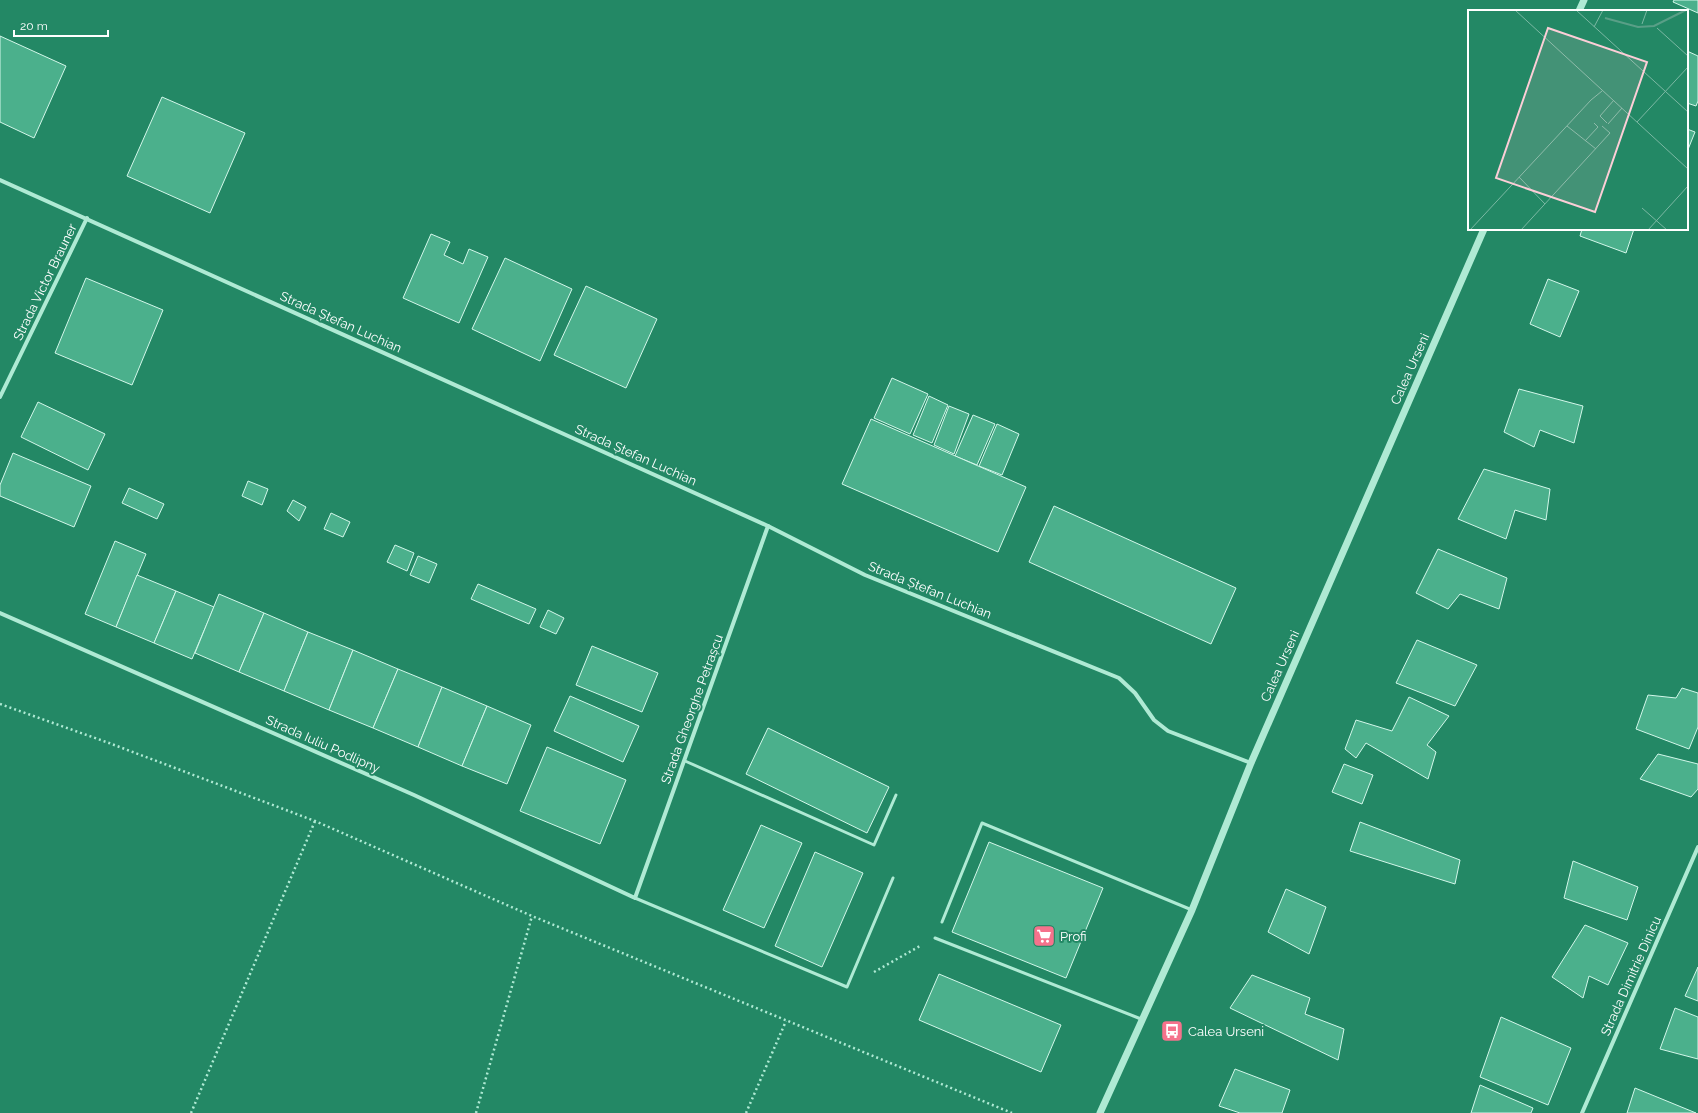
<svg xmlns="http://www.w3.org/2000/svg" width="1698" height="1113" font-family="Raleway,sans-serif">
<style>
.building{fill:#4bb08c;stroke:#d3f7ea}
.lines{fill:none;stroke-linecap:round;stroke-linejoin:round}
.path{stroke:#afead4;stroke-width:2.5;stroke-dasharray:2 3;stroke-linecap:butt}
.service{stroke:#afead4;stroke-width:3}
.minor{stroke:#afead4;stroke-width:4}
.tertiary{stroke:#afead4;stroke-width:7}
.labels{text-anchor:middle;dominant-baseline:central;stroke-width:4;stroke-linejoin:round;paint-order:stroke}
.street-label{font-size:13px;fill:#fff;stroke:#238865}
.poi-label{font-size:13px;fill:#fff;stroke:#238865;text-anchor:start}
.inset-river{fill:none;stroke:#599f87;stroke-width:2}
.inset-road{fill:none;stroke:#7bb8a3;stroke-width:1}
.view{fill:#fcced7;fill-opacity:0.15;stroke:#fcced7;stroke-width:2}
.inset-edge{fill:none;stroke:#fff;stroke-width:2}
</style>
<rect width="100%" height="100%" fill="#238865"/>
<g class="building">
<polygon points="1674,0 1698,0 1698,13 1673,2"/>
<polygon points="0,36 66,66 34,138 0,122"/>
<polygon points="1687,51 1698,56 1698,101 1696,106 1687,103"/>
<polygon points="162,97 245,133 210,213 127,176"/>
<polygon points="1687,129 1695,132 1687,152"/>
<polygon points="1582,229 1634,229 1626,253 1580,236"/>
<polygon points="431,234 450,242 444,255 463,264 469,249 488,257 459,323 403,298"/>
<polygon points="505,258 572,289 540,361 472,329"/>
<polygon points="86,278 163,310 132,385 55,353"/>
<polygon points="1548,279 1579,291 1560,337 1530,324"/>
<polygon points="586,286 657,319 626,388 554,355"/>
<polygon points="892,378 928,394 910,434 874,418"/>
<polygon points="1519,389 1583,406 1574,443 1540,430 1534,447 1504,432"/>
<polygon points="929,396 948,405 932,443 913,435"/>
<polygon points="38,402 105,434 88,470 21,437"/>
<polygon points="949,406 969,414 954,454 934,445"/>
<polygon points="973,415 995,424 977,465 955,456"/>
<polygon points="871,419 1026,487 998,552 842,484"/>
<polygon points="997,424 1019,434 1002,475 979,466"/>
<polygon points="13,453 91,486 74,527 0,496 0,485"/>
<polygon points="1484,469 1550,489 1546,520 1515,510 1506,539 1458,519"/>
<polygon points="248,481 268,489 262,505 242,496"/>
<polygon points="129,488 164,504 157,519 122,503"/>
<polygon points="293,500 306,507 299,521 287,511"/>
<polygon points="1054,506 1236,588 1211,644 1029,562"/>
<polygon points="331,513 350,522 343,537 324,529"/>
<polygon points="115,541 146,554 116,627 85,614"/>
<polygon points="395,545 414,553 407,571 387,562"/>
<polygon points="1438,549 1507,578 1499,609 1460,594 1448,609 1416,593"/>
<polygon points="418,556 437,564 429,583 410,575"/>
<polygon points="137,575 176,591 154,643 116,627"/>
<polygon points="478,584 536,609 529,624 471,599"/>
<polygon points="176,591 214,607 192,659 154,643"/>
<polygon points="219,594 264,613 239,672 195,653"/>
<polygon points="548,610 564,618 556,634 540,627"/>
<polygon points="264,613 308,632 284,691 239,672"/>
<polygon points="308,632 353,650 329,710 284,691"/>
<polygon points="1417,640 1477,665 1455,706 1396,683"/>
<polygon points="592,646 658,673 642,712 576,685"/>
<polygon points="353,650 398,669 373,728 329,710"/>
<polygon points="398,669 442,687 418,747 373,728"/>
<polygon points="442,687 487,706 462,766 418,747"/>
<polygon points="1682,688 1698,693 1698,727 1689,749 1636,729 1648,695 1676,698"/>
<polygon points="570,696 639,726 623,762 554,731"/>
<polygon points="1409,697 1449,716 1427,745 1436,752 1428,779 1366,743 1356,758 1345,749 1356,720 1392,731"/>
<polygon points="487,706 531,725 507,784 462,766"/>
<polygon points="768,728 889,787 867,833 746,774"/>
<polygon points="547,747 626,780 600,844 520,811"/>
<polygon points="1658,754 1698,764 1698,789 1691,797 1640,779"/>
<polygon points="1344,764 1373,775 1362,804 1332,792"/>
<polygon points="1360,822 1460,860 1455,884 1350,851"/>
<polygon points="761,825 802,843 764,928 723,910"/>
<polygon points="989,842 1103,888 1066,978 952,932"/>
<polygon points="815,852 863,873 822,967 775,946"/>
<polygon points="1573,861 1638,887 1627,920 1564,898"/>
<polygon points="1286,889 1326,907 1309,954 1268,932"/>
<polygon points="1585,925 1628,943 1608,985 1589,976 1583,998 1552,977"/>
<polygon points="1698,967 1698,1001 1685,996"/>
<polygon points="939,974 1061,1025 1041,1072 919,1020"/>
<polygon points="1252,975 1310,998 1305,1014 1344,1029 1338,1060 1230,1008"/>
<polygon points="1675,1008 1698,1017 1698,1059 1660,1049"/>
<polygon points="1501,1017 1571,1048 1548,1105 1480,1077"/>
<polygon points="1235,1069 1290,1090 1282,1113 1240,1113 1219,1106"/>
<polygon points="1480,1085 1533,1108 1531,1113 1471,1113"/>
<polygon points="1635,1088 1696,1113 1627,1113"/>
</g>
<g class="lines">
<g class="path">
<polyline points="0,704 109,743 315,821 532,916 1012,1113"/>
<polyline points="874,972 920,946"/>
<polyline points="191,1113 315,821"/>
<polyline points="476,1113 532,916"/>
<polyline points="746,1113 786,1021"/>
</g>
<g class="service">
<polyline points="685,761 874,845 896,795"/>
<polyline points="635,898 847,987 893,878"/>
<polyline points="942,922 982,823 1192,910"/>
<polyline points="935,938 1141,1019"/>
</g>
<g class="minor">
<polyline points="0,180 768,526 865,575 1119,678 1135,693 1154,720 1168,731 1251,763"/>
<polyline points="0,397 87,218"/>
<polyline points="0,613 414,795 635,898 768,526"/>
<polyline points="1582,1113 1698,847"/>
</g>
<g class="tertiary">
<polyline points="1579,11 1584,0"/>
<polyline points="1100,1113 1192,910 1251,763 1484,229"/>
</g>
</g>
<defs>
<g id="supermarket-square" transform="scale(1.15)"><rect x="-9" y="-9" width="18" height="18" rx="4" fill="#f5728c" stroke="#238865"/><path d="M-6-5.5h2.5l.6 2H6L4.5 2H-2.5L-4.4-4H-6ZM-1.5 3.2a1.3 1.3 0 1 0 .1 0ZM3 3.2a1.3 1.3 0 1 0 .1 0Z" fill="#fff"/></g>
<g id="bus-square" transform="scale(1.15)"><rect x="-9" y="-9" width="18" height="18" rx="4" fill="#f5728c" stroke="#238865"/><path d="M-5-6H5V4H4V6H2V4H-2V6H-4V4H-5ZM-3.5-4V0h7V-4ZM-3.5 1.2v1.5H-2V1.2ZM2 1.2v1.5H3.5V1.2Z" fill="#fff"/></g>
</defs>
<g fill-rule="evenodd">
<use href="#supermarket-square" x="1044" y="936"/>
<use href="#bus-square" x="1172" y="1031"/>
</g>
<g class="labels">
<g class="street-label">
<text transform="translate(45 282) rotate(-64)">Strada Victor Brauner</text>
<text transform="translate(341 322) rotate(24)">Strada Ștefan Luchian</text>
<text transform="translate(1410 369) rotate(-66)">Calea Urseni</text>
<text transform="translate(636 455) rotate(24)">Strada Ștefan Luchian</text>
<text transform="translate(930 590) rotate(22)">Strada Ștefan Luchian</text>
<text transform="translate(1280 666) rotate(-66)">Calea Urseni</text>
<text transform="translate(692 709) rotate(-70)">Strada Gheorghe Petrașcu</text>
<text transform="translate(323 744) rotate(24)">Strada Iuliu Podlipny</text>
<text transform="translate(1631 976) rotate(-66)">Strada Dimitrie Dinicu</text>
</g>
<g class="poi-label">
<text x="1060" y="936">Profi</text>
<text x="1188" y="1031">Calea Urseni</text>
</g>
</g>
<g transform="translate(1468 10)">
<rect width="220" height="220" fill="#238865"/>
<path class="inset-river" d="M 137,8 L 170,17 L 186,16 L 218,0"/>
<path class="inset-road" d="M 47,0 L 220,159M 108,0 L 220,102M 174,14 L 179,0M 126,17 L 135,0M 189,18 L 220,46M 169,112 L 220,57M 139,113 L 132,106 L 146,90M 140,114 L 154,98M 99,116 L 128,139M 117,131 L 130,117 L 126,113M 51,167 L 77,194M 174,198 L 199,220M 2,220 L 123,90 L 134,81M 53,220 L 142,123 L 134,116M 180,220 L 220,176"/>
<path class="view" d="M 80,18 L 179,52 L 127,202 L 28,168 Z"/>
<rect width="220" height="220" class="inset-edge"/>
</g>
<path d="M14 30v6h94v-6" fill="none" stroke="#ffffff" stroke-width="2"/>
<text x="20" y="30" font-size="12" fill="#ffffff" stroke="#238865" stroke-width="3" paint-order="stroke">20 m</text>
</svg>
